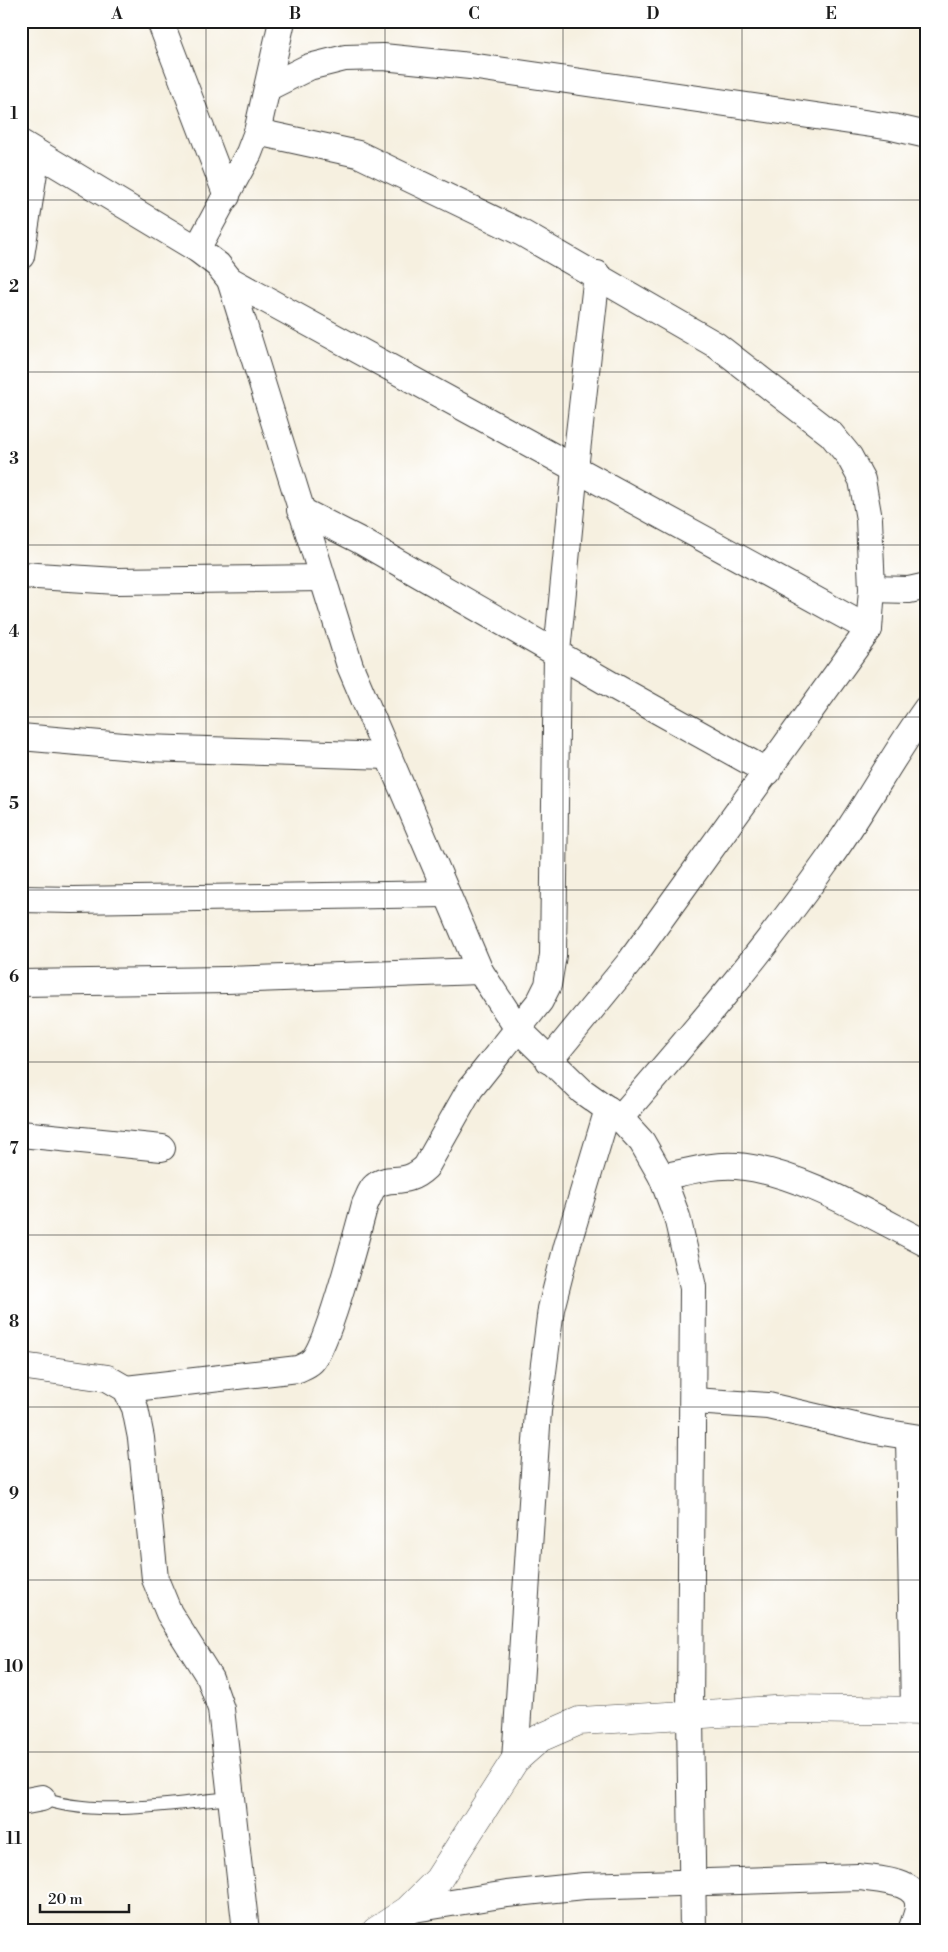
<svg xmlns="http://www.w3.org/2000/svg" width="948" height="1952" font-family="'Libre Bodoni',serif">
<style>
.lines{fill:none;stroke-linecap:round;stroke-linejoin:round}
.service-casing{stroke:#3d3c39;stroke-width:14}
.minor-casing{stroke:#3d3c39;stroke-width:28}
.tertiary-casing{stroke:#3d3c39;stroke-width:29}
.service{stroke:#fff;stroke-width:12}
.minor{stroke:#fff;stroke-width:26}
.tertiary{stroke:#fff;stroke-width:28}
.grid{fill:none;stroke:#1c1c1c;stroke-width:1;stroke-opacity:0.55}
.neatline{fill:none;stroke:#1c1c1c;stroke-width:2}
.grid-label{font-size:16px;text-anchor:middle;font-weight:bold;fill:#1c1c1c}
</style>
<rect width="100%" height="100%" fill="#fff"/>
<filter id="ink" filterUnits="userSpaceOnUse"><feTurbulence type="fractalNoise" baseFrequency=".02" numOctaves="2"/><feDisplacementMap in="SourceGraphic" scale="10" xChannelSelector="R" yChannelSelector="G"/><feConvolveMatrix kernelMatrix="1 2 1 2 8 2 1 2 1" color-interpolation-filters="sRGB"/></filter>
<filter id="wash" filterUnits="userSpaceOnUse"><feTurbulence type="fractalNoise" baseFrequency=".0096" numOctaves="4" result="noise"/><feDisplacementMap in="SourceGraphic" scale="20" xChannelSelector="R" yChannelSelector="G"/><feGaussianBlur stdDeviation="1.12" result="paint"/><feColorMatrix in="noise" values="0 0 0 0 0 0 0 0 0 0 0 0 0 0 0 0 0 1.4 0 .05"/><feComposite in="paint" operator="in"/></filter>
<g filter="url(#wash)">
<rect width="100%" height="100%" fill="#f6f0e0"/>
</g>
<g filter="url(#ink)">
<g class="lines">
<g class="service-casing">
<path id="service" d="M 38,1797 C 94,1819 173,1803 232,1798"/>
</g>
<g class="minor-casing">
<g id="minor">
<polyline points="160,21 227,196"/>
<polyline points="269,87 309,67 345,58 383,57 470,66 892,127 927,135"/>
<polyline points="257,132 358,154 522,233 716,345 831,434 849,456 862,480 869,519 872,589 869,629"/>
<polyline points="21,143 197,249 218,265 230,280 350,666 480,971 518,1029 582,1091 620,1118 642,1142 662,1177 677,1217 693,1287 690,1715 693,1931"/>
<polyline points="197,249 249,153 257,132 282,21"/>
<polyline points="21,256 37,153"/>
<polyline points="230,280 869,629 629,963 549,1061"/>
<polyline points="300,510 359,540 610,684 768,772"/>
<polyline points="21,575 117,581 322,578"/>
<polyline points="872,589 909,590 927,586"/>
<polyline points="21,737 146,748 388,756"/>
<polyline points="21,899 73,900 447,894"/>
<polyline points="21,983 227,980 480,971"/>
<path d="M 620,1118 C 691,1036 762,953 825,864 C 862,814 890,759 927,708"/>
<polyline points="21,1134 162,1148"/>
<path d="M 662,1177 C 686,1172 712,1164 737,1166 C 798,1171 872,1216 927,1244"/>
<polyline points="21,1366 107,1378 126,1389 135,1408 141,1438 155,1579 169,1613 210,1678 221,1709 246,1931"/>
<path d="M 126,1389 L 298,1369 C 302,1367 308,1365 312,1361 C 328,1345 357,1233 365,1204 C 368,1199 370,1190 375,1186 C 389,1174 404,1188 426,1167 L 470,1089 L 540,1001 L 548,985 L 553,955 L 557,652 L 575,469 L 597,274"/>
<polyline points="694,1401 768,1406 876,1431 926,1439"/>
<polyline points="909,1438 914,1711"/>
<polyline points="515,1760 538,1411 551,1309 567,1246 608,1109"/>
<polyline points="21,1802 42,1798"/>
<path d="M 408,1910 L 507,1894 L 584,1886 L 859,1877 C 878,1880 921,1880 918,1908 C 917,1916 913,1924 911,1931"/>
</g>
</g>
<g class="tertiary-casing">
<polyline id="tertiary" points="376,1931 408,1910 438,1880 515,1760 540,1738 579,1721 791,1709 927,1711"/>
</g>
<use href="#service" class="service"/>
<use href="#minor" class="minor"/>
<use href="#tertiary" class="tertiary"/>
</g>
</g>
<path class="grid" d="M 206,21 L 206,1931M 385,21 L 385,1931M 563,21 L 563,1931M 742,21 L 742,1931M 21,200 L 927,200M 21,372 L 927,372M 21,545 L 927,545M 21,717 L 927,717M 21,890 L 927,890M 21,1062 L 927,1062M 21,1235 L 927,1235M 21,1407 L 927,1407M 21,1580 L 927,1580M 21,1752 L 927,1752"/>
<rect width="948" height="1952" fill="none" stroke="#fff" stroke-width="55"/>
<path d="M40 1904v8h89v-8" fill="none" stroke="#1c1c1c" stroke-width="2.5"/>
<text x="48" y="1904" font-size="15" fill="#1c1c1c" stroke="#ffffff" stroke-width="4" paint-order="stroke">20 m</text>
<rect x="28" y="28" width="892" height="1896" class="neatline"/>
<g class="grid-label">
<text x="117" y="19">A</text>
<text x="295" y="19">B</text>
<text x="474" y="19">C</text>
<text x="653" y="19">D</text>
<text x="831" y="19">E</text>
<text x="14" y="119">1</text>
<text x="14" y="292">2</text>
<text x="14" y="464">3</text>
<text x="14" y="637">4</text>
<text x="14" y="809">5</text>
<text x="14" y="982">6</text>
<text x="14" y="1154">7</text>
<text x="14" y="1327">8</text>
<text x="14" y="1499">9</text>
<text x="14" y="1672">10</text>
<text x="14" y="1844">11</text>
</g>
</svg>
